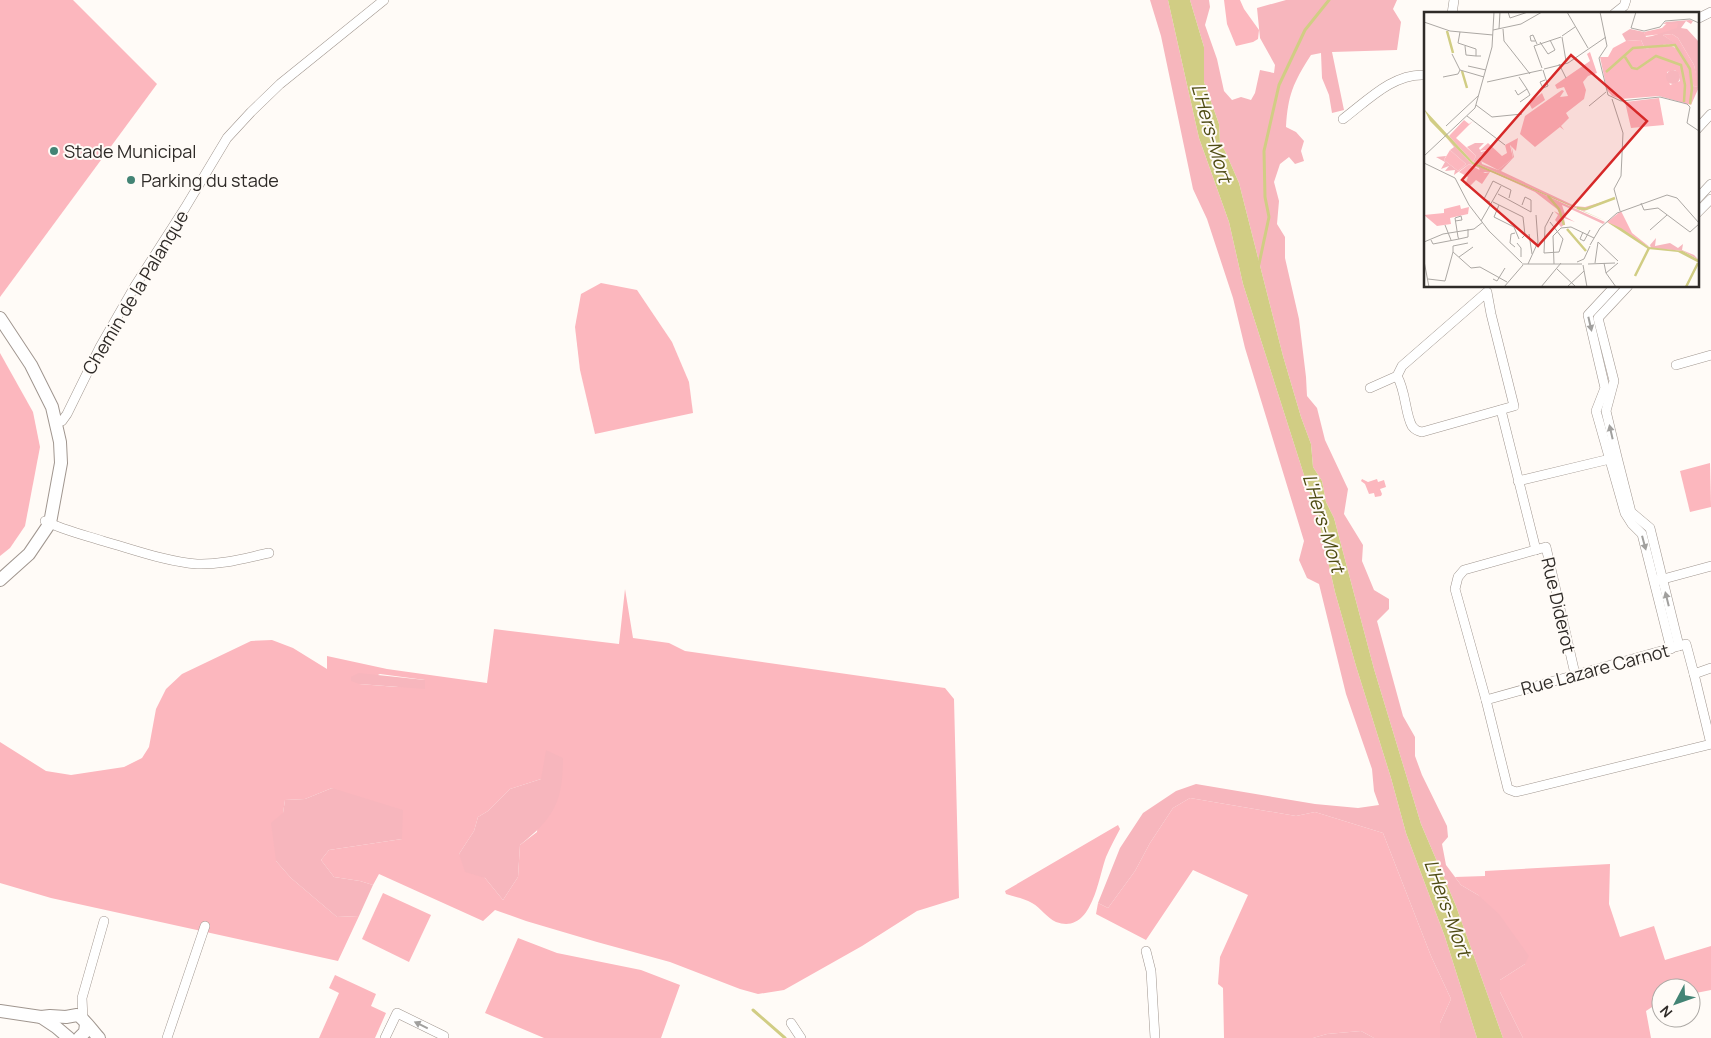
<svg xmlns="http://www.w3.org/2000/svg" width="1711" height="1038" font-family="Manrope,sans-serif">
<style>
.green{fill:#fcb7be;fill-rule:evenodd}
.forest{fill:#f7b6bd}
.water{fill:#d1cd84}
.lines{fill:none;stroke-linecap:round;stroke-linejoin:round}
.stream{stroke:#d1cd84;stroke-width:3}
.street-casing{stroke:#a0968f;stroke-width:10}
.secondary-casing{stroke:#a0968f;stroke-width:14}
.street{stroke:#fff;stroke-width:9}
.secondary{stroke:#fff;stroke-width:12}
.oneway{fill:#a1a09e}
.poi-dot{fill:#438475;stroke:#fffbf7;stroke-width:2}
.labels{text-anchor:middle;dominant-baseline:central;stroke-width:4;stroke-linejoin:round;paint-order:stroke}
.poi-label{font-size:18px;fill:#2f2b28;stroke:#fffbf7;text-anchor:start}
.street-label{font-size:18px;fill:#2f2b28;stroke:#fffbf7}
.water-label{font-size:19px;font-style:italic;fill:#4f4c14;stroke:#fffbf7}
.inset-river{fill:none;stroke:#d1cd84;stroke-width:2.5}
.inset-road{fill:none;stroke:#aca8a4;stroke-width:1}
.view{fill:#d62828;fill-opacity:0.15;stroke:#d62828;stroke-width:2.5}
.inset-edge{fill:none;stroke:#2f2b28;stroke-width:2.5}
</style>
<rect width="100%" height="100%" fill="#fffbf7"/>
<g class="green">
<polygon points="0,0 73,0 157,84 0,297"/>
<polygon points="1224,0 1240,0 1244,9 1259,30 1258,39 1253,42 1236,46 1227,24"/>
<polygon points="601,283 637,290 672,342 689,382 693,413 595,434 580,370 575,327 581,294"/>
<polygon points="0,353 33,412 40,447 25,526 10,548 0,556"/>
<polygon points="1710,463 1711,507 1690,512 1680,471"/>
<polygon points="1362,479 1368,482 1377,479 1378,482 1384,480 1386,487 1380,489 1382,494 1381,496 1375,497 1374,493 1369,494 1365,484 1361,481"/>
<path d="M 625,589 L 633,638 L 669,643 L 685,651 L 945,688 L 954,699 L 959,898 L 917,911 L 862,946 L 784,990 L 758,994 L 740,989 L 670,962 L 597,942 L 526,921 L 495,910 L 483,921 L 379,874 L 373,885 L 360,881 L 334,877 L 321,860 L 329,850 L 402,839 L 332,788 L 305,799 L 285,800 L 276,861 L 291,878 L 337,917 L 359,916 L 338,961 L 51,898 L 0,883 L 0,742 L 46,771 L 71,775 L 124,767 L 142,758 L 149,747 L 156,709 L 166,689 L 182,674 L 251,641 L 272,640 L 293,648 L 327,669 L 327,656 L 387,669 L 487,683 L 494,629 L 619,644 ZM 380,674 L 425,680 L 397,687 L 359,684 ZM 541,779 L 537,832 L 520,845 L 518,877 L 503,900 L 485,878 L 459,854 L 474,831 L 478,817 L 488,811 L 510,789 Z"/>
<polygon points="1190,798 1296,816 1315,812 1383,833 1431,956 1451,999 1440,1023 1440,1038 1374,1038 1361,1031 1327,1034 1313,1038 1224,1038 1223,988 1218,984 1220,957 1248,895 1193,870 1146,940 1096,914 1098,903 1108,908 1135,871 1150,843 1173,808"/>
<path d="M 1118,825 L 1120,829 C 1115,838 1110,848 1106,857 C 1098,879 1092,935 1056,922 C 1047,918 1041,908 1032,903 C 1024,898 1014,897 1006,894 L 1005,891 Z"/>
<polygon points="1610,864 1609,904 1620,937 1654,926 1665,960 1711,946 1711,990 1691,994 1691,988 1661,988 1661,1001 1646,1011 1651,1038 1523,1038 1500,992 1500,980 1525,964 1478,895 1461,885 1455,877 1485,876 1485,871"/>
<polygon points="383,893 431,915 409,962 362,939"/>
<polygon points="518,938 557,953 641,970 680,985 661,1038 544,1038 485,1013"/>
<polygon points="335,975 376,994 371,1006 386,1013 375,1038 319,1038 339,993 329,988"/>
</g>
<g class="forest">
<polygon points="1150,0 1168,0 1199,138 1229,222 1243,284 1319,522 1335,592 1356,666 1391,778 1406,833 1445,937 1477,1038 1440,1038 1440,1023 1451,999 1431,956 1383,833 1315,812 1296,816 1190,798 1173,808 1150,843 1135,871 1108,908 1098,903 1120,848 1143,813 1176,791 1196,784 1315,804 1358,808 1379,805 1374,791 1372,769 1346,694 1319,584 1307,578 1299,560 1304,541 1245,348 1233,298 1207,219 1193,189 1161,36"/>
<path d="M 1190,0 L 1209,0 L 1210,7 L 1205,25 L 1217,59 L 1224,91 L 1232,100 L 1241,97 L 1251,100 L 1255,93 L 1260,70 L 1274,73 L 1275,65 L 1260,38 L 1257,8 L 1286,0 L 1397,0 L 1393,9 L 1401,22 L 1397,50 L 1332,52 L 1344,110 L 1332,113 L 1329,95 L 1322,78 L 1321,53 L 1311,55 C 1293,83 1288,95 1286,127 L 1296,132 L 1304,141 L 1301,151 L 1304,161 L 1295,164 L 1289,157 L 1280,164 L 1274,182 L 1279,201 L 1277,224 L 1285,237 L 1285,258 L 1299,319 L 1306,377 L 1307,396 L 1317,408 L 1325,440 L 1348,489 L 1344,514 L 1363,545 L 1362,561 L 1374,590 L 1389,599 L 1389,609 L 1377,621 L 1403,716 L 1415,737 L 1415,756 L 1422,775 L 1447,826 L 1448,837 L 1442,844 L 1446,865 L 1461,885 L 1478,895 L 1499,914 L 1529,956 L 1525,964 L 1500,980 L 1500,992 L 1523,1038 L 1503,1038 L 1456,906 L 1421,824 L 1374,669 L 1334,518 L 1326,502 L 1322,481 L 1313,467 L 1311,444 L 1301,417 L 1283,356 L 1239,183 L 1225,151 L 1220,143 L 1219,124 L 1204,82 L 1204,47 Z"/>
<polygon points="359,673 425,680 425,689 359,684 351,681 351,677"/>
<path d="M 546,750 L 563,758 C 563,802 554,818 520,845 L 518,877 L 503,900 L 485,878 L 465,872 L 459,854 L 474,831 L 478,817 L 488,811 L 510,789 L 541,779 Z"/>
<polygon points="332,788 403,810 402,839 329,850 321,860 334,877 360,881 373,885 359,916 337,917 291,878 276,861 271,823 283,813 285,800 305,799"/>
<polygon points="1361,1031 1374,1038 1313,1038 1327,1034"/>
</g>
<polygon class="water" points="1168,0 1190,0 1204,47 1204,82 1219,124 1220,143 1225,151 1239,183 1283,356 1301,417 1311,444 1313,467 1322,481 1326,502 1334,518 1374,669 1421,824 1456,906 1503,1038 1477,1038 1445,937 1406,833 1391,778 1356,666 1335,592 1319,522 1243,284 1229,222 1199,138"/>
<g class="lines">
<g class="stream">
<polyline points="1259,264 1269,217 1265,197 1264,151 1279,85 1305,30 1329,0"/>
<polyline points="753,1010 785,1038"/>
</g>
<g class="street-casing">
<g id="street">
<polyline points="1452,14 1454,0"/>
<polyline points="1614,14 1624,6 1626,0"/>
<polyline points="1697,19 1711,12"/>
<path d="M 1343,119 C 1367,101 1393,73 1425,75"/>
<polyline points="1697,129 1711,114"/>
<polyline points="1697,199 1711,184"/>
<polyline points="1697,213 1711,199"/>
<polyline points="1615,286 1588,315 1605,388 1596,411 1625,513 1632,524 1642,534 1671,649"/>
<polyline points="1628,286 1598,318 1614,381 1606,411 1617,457 1631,512 1650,528 1679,646"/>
<path d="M 1487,292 L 1491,314 L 1514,406 L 1422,432 C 1417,431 1415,430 1412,426 C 1405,414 1406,391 1397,376 L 1402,366 Z"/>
<polyline points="1676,365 1711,355"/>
<polyline points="1370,388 1397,376"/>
<polyline points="1501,410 1536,550"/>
<polyline points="62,421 67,414 100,347 135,286 185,208 227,138 251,112 280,84 384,0"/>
<polyline points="1518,481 1614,458"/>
<path d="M 45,521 C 63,530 84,535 103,541 C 132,549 167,562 197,564 C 222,565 245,558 269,553"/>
<polyline points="1656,581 1711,566"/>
<polyline points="1575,674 1546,547 1464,570 1458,577 1455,589 1486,700 1508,789 1516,792 1711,744 1694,674"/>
<polyline points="1486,700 1686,644 1694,674 1711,668"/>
<polyline points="1146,951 1151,971 1155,1038"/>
<polyline points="83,1019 82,998 104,921"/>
<polyline points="791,1023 801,1038"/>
<polyline points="167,1038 205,926"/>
<polyline points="385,1038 397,1013 444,1036 443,1038"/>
</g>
</g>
<g class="secondary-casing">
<g id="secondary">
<polyline points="0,318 31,365 52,407 60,442 61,463 50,523 29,554 0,580"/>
<path d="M 0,1011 L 41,1017 L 50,1016 L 66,1017 L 77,1015 C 84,1018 93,1032 99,1038"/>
<polyline points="41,1017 56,1027 69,1038"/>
<polyline points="79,1038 85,1032 86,1024"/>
</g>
</g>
<use href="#street" class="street"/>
<use href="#secondary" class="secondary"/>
</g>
<defs><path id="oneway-solid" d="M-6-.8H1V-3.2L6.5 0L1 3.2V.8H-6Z" transform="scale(1.25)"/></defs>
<g class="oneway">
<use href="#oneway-solid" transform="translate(1590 324) rotate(77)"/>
<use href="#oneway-solid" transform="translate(1611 432) rotate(-103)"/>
<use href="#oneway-solid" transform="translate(1644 543) rotate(75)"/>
<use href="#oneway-solid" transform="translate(1667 599) rotate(-104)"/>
<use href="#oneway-solid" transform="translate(421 1025) rotate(-154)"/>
</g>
<g class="poi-dot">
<circle cx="54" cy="151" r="5"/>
<circle cx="131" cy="180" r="5"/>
</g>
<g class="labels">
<g class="poi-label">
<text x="64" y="151">Stade Municipal</text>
<text x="141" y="180">Parking du stade</text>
</g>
<g class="street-label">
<text transform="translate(135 292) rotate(-59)">Chemin de la Palanque</text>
<text transform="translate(1559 605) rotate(77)">Rue Diderot</text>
<text transform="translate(1595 669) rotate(-15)">Rue Lazare Carnot</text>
</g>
<g class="water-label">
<text transform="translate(1212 133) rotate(74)">L'Hers-Mort</text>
<text transform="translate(1324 523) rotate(73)">L'Hers-Mort</text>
<text transform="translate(1448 908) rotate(70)">L'Hers-Mort</text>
</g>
</g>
<g transform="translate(1424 12)">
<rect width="275" height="275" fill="#fffbf7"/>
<path d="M 244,10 L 257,10 L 254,20 L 221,24 L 220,20 L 238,16 ZM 248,22 L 254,26 L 270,53 L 275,74 L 270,75 L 257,36 L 239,23 ZM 217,28 L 221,37 L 243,32 L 254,37 L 263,53 L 269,80 L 275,75 L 267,93 L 235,84 L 197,87 L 188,84 L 183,78 L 176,45 L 184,45 L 189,36 L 202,29 ZM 251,58 L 255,62 L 256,69 L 246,73 L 243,60 ZM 166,40 L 173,61 L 164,64 L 159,70 L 162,78 L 160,87 L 142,101 L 145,106 L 137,114 L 140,118 L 136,115 L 111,135 L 96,122 L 101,104 L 138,78 L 140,79 L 136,85 L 144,84 L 140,75 L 133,77 L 131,73 L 166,49 L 163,42 ZM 118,81 L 121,88 L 108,97 L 105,91 ZM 235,86 L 240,113 L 207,116 L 201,90 ZM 40,108 L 45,112 L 49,109 L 32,126 L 52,144 L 49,150 L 25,124 ZM 94,126 L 92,139 L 86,133 L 89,146 L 74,158 L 55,148 L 62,138 L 55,139 L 64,131 L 78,144 L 83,141 L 81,133 ZM 26,138 L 42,152 L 34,159 L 20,148 ZM 45,152 L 61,161 L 66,160 L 58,172 L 52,168 L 45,175 L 41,173 L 44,165 L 35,160 ZM 36,193 L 37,197 L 45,195 L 44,202 L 26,206 L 27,212 L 13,214 L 0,203 L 20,201 L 20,197 ZM 197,199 L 208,221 L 227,236 L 183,210 Z" fill="#fcb7be" fill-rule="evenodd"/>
<path d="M 266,8 L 269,9 L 267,12 L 262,9 L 257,16 L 263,17 L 275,30 L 275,75 L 267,83 L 263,53 L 252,34 L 243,32 L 221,37 L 217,28 L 202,29 L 198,22 L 206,17 L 220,20 L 222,25 L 228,24 L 253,16 L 254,11 L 239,12 L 242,10 ZM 248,22 L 254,26 L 270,53 L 274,74 L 270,75 L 266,54 L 257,35 L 239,23 ZM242 65a7 7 0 1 1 14 0a7 7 0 1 1-14 0ZM 22,125 L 48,152 L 72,161 L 181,210 L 179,212 L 138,193 L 142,205 L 151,210 L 140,206 L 141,212 L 137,215 L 131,208 L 134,203 L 130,199 L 136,202 L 133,197 L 111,180 L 68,160 L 56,160 L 55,156 L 45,152 L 30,163 L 31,158 L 21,159 L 25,154 L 17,157 L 21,150 L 12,145 L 22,144 L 20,148 L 34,159 L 42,152 L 26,138 L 30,135 ZM 51,131 L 60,131 L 55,136 L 57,140 L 64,138 L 56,145 L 58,152 L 74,158 L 89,146 L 87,132 L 90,145 L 77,159 L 151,194 L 161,195 L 191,186 L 160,199 L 154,197 L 49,150 L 52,144 L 43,135 ZM 232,226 L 231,234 L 246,231 L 254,236 L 259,232 L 258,238 L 270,243 L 275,248 L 259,239 L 227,236 L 226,233 Z" fill="#f7b6bd" fill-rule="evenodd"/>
<path d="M 0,97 L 49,150 L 182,209 L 48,152 L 6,109 ZM 183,210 L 197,216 L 225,235 L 259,239 L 275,248 L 275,251 L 254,240 L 224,237 Z" fill="#d1cd84"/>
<path class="inset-river" d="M 23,19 L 29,41M 201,45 L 208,56 L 213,57 L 232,44 L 257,53 L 261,73 L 260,90M 38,59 L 43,76M 182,60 L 209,36 L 251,33 L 266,57 L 268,76 L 266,92M 124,184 L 135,197 L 140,213M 153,196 L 162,197 L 191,186M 143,217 L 162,239M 211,264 L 225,236M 262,275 L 274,251"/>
<path class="inset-road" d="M 84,0 L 86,6 L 104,0M 143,0 L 164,36M 176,0 L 183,34 L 175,46 L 184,83 L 197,89 L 236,85 L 263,92 L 266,95 L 263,111 L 275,119M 212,0 L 207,16 L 220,19 L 236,15 L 241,9 L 266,7 L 275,11M 0,10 L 26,19 L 69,23M 75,17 L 76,0M 79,17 L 80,29 L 106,62M 69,18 L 97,12 L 118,0M 36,20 L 34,31 L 52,37 L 52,44 L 57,44M 138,24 L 151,15M 138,25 L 142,49M 111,29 L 107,29 L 106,24 L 109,23 L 113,32M 116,30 L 124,42 L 131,38 L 126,28M 41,34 L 42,43 L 52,44M 28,42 L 36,58 L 60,65M 135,52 L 142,66M 44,54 L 62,58M 118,56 L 110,34 L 137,25M 120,57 L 144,51 L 182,25M 119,58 L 124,74 L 119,76 L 116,70 L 121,68M 19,65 L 34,62 L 36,58M 63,70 L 118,58M 91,78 L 94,83 L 103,77 L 95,65M 188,87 L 199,121 L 197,164 L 190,177 L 196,199M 96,90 L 106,83 L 103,77M 52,93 L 68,105 L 98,102M 165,94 L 182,80M 43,104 L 81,133M 22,114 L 54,84M 0,144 L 51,96 L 68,35 L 70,0M 0,151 L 31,166 L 45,193 L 65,219 L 98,251M 74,182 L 107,200 L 107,188 L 101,185 L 98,193M 66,190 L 60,187 L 69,169 L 87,178 L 85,186M 69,190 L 99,205 L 101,223 L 98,226M 217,191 L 220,198 L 234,196 L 266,220 L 275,212M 75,193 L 70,205 L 90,215 L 95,227M 31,209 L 38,208 L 37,204 L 31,206 L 34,225 L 35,227 L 44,225 L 44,217M 57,209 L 77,174M 126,210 L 139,227 L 135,240 L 120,241 L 121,215 L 129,200M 21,213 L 27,228M 226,218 L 243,203M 159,220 L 156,227 L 160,229 L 166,218M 91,221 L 87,222 L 86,231 L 91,235M 105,222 L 108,242M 7,228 L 9,232 L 35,227M 0,230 L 19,222 L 50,217 L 59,210M 93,231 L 97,236 L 97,245M 166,233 L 176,216 L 193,201 L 243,183 L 253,186 L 275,211M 29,240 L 29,234 L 44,231M 35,245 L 49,235M 0,249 L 5,275M 153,250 L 160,247 L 166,234M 171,251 L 174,230 L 194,249M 180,251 L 182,261 L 194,251M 98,252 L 158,252M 104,252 L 114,230 L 112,203M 130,252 L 129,224 L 137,216 L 147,215 L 170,226M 164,252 L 191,251M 159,253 L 163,275M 133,257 L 152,275M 182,261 L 192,275M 4,267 L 21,269 L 29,240 L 47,256 L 56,255 L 83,270M 69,267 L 73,269 L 81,256M 80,275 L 99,253M 117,275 L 137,251M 143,275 L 160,259"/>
<path class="view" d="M 147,43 L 223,109 L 114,234 L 38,168 Z"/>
<rect width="275" height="275" class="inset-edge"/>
</g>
<g transform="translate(1676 1003) rotate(229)"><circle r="24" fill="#fffbf7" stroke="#aca8a4"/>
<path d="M0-4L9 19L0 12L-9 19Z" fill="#438475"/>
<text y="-8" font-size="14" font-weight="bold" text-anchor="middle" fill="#2f2b28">N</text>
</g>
</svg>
